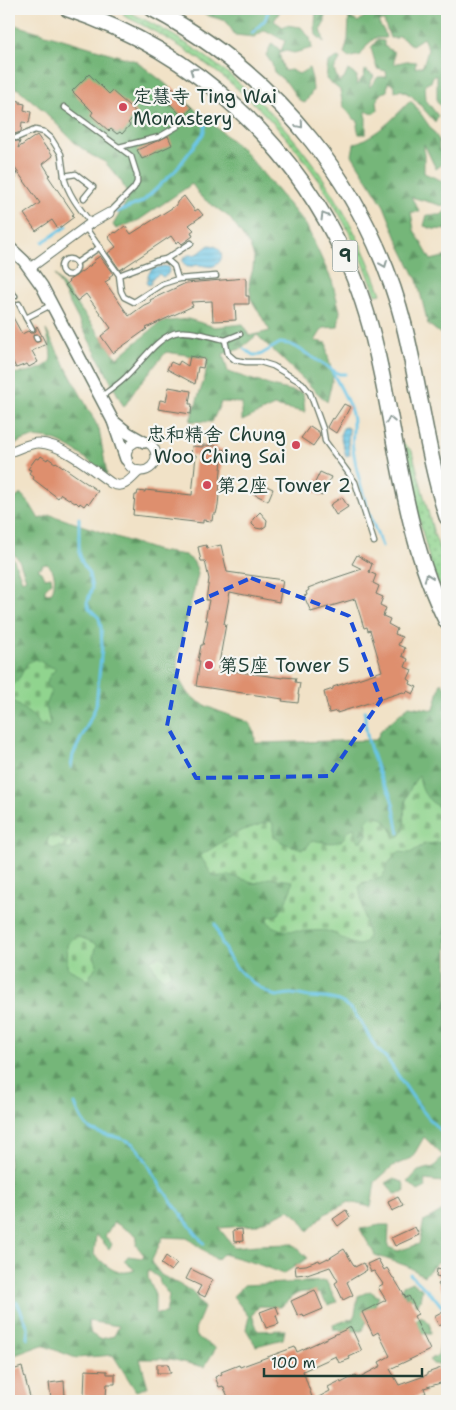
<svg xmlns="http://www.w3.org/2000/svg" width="456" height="1410" font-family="'Shantell Sans','LXGW WenKai TC',sans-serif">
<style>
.grass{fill:url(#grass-dots);stroke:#588861}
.forest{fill:url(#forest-firs);stroke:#4a7a56;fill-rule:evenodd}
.cemetery{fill:url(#cemetery-stones);stroke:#588861}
.water{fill:url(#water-rules);stroke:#44818d}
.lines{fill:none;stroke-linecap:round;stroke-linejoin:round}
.stream{stroke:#68c5e6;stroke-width:3}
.building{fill:#de8f6e}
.lane-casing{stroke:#687767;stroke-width:7}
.street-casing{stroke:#687767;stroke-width:11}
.secondary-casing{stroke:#687767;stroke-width:14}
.highway-casing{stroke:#687767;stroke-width:18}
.lane{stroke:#fff;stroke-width:4.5}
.street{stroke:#fff;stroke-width:9}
.secondary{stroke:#fff;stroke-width:11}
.highway{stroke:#fff;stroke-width:15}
.oneway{stroke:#8f9e9a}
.marked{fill:none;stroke:#1d4ed8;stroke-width:4;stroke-dasharray:10 6;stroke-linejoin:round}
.poi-dot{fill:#d1495b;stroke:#f6f6f2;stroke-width:2}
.labels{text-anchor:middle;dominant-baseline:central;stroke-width:4.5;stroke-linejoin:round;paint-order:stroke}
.shield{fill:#f6f6f2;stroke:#60746d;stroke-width:1}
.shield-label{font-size:18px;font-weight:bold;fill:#1f3d34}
.poi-label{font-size:19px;fill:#1f3d34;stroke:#f6f6f2;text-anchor:start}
</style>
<defs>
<pattern id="grass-dots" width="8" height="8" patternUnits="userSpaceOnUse" patternTransform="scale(1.25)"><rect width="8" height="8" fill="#90d48e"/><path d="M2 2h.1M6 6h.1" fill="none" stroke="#75ad75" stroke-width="1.8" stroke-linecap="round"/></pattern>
<pattern id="forest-firs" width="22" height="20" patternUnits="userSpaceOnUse" patternTransform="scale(1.25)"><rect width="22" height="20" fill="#74b679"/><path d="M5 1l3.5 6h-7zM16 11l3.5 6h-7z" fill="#5f9564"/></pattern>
<pattern id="cemetery-stones" width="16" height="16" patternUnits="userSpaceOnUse" patternTransform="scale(1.25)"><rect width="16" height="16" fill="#90d48e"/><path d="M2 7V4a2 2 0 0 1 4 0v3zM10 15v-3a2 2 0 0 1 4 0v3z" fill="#75ad75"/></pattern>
<pattern id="water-rules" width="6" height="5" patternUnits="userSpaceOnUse" patternTransform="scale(1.25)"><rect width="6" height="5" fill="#68c5e6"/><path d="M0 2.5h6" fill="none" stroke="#55a1bb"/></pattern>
</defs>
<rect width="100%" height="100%" fill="#f6f6f2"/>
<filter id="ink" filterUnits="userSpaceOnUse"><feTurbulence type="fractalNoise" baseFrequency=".02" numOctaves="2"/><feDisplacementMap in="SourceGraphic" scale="10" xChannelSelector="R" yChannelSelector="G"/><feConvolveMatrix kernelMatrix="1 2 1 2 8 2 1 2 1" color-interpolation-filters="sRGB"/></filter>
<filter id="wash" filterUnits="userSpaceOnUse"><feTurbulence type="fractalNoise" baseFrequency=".0096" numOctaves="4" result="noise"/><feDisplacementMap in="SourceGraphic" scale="20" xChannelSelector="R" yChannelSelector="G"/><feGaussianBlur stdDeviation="1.12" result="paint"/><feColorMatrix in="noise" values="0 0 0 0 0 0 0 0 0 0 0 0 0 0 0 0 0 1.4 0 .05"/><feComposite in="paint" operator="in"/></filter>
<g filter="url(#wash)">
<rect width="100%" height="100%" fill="#f1e2c7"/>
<g class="grass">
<path d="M 123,9 C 150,22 177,36 202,54 C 286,113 347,198 381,294 L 376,295 C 330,167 247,74 124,16 Z"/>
<polygon points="399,440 412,451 434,534 447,569 447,607 430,562"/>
</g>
<g class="forest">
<polygon points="195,9 283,9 280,11 274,21 283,27 286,25 301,27 310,38 312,48 294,53 286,51 279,53 284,71 291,70 299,74 309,68 312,79 313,90 305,103 298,99 287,83 274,72 272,64 266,55 272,43 281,51 285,41 265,30 254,37 235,35 226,21 209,16"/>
<polygon points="316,9 325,14 325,22 321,29 324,42 316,35 315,26"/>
<polygon points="341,9 354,9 349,17 358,22 365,16 356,9 447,9 447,113 437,102 437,76 433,76 431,82 425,84 426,100 438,116 435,122 412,96 401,90 395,92 395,86 388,82 387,91 380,94 377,100 378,110 374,113 366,111 366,134 359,134 357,126 358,121 353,118 343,106 340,90 326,79 328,62 338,57 340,60 334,70 339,82 344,79 348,70 357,76 356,86 364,76 365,70 374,76 369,85 370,87 378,77 387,77 386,71 377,69 371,48 377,40 384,41 384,46 394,52 394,64 406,61 416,62 415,68 423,66 428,49 423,38 412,45 399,36 397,38 390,38 384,21 379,21 379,24 384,31 386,38 375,38 368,44 360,56 355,56 349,58 344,54 348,39 349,17 339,10"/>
<polygon points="9,23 136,61 162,81 244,151 306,225 332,281 340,311 338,327 323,328 315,341 327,343 327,352 333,377 327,402 257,335 240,349 223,354 228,372 275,387 303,393 305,412 274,406 242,421 242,403 221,402 212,422 190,421 205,377 208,358 166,352 137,387 124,407 55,275 117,358 161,322 188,319 215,327 243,324 249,336 270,331 251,299 249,283 253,269 254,257 250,246 229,217 201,197 192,184 139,220 116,229 113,225 129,197 121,181 105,162 91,155 75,143 42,109 18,89 9,84"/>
<path d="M 410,101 L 414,104 L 439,140 L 439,151 L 447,149 L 447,164 L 444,163 L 436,169 L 424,144 L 424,173 L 445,182 L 447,176 L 447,207 L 411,197 L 420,212 L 411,212 L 414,230 L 431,260 L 447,256 L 447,339 L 428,324 L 417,280 L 398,241 L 384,206 L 352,155 L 354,144 C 380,133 391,121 410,101 Z"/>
<polygon points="447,209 447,230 433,229 424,226 427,215 441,215"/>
<path d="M 46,330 L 99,429 L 107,475 C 85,459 61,434 31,438 C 24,439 16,444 9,447 L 9,374 C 20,373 49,371 51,358 C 51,349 48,338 46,330 Z"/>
<path d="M 21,494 L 30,504 L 39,519 L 51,515 L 158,551 L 185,555 L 193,561 L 197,569 L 198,574 L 178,655 C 174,695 200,705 232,716 C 239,719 248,720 252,727 C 255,732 255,738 255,743 L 376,740 L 381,730 L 409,706 L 434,710 L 441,682 L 447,690 L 447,1186 L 443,1182 L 424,1180 L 426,1187 L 418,1191 L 408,1182 L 418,1171 L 434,1167 L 443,1156 L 424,1137 L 412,1158 L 393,1166 L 375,1182 L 371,1207 L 349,1202 L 325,1214 L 308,1231 L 299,1218 L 289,1210 L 255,1225 L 219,1228 L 234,1247 L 257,1245 L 293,1244 L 308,1258 L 283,1274 L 255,1263 L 223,1254 L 217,1260 L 187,1238 L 163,1237 L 151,1262 L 161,1275 L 192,1291 L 204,1308 L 195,1329 L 197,1337 L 216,1348 L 204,1367 L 171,1359 L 140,1359 L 148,1387 L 136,1391 L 113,1355 L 76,1358 L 42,1345 L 15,1355 L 9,1355 L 9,553 L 14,560 L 22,581 L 26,579 L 19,560 L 11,551 L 10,527 L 9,528 L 9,503 ZM 47,564 C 57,572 55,582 52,592 L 45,594 L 45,589 L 52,582 L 51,577 L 45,578 L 38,568 L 42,567 L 42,565 ZM 114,1222 L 137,1236 L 136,1245 L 144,1255 L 142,1258 L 128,1256 L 124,1261 L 135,1270 C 115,1277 108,1266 94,1255 L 96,1234 L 109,1249 L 112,1244 L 105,1236 ZM 148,1270 L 159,1278 L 160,1283 L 169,1295 L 166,1313 L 155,1314 L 155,1294 L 148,1278 ZM 88,1321 L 119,1326 L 114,1336 L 100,1339 L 91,1334 Z"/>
<polygon points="393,1179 403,1182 405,1191 402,1193 395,1194 386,1183"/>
<polygon points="447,1208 447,1270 439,1261 424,1276 407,1266 375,1255 360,1229 380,1225 389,1225 388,1247 398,1251 419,1244 424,1221"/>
<path d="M 326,1281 L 337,1302 L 328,1305 L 320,1294 C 298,1289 296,1293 281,1307 L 259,1306 L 252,1315 L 258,1331 L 285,1330 L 283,1339 L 256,1346 L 246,1329 L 249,1317 L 233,1296 L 244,1285 Z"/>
<polygon points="412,1282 422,1289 420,1301 417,1305 414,1299 400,1296 403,1286"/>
<polygon points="370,1291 379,1297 362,1331 334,1330 333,1325 353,1318 355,1314 358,1296"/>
<polygon points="421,1316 430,1323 431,1334 425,1334 418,1332 414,1322"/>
<polygon points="447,1329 447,1366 433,1364 429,1360 438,1355 442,1336"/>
</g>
<g class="cemetery">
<path d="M 35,659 C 44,662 45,666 55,668 L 55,670 C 49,676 47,678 47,686 L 50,690 L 51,693 L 46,706 L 50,724 L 49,727 C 39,728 37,719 30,714 C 21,707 11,703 9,690 L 20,677 L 27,663 Z"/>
<path d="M 419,775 C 421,795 430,803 447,811 L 447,842 L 425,844 L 410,853 L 398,852 L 387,865 L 385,872 L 381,878 L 362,883 L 359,887 L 368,936 C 362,958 339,933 327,931 C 310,929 276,937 267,920 L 269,917 L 279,914 L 290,892 L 293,881 L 269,878 L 256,883 L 228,875 L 215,877 L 210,872 L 201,857 L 201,855 C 213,848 224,840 235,834 C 246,828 258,826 269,821 L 273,823 C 271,844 286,843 302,849 L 307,847 L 312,840 C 319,841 333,845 340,841 C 347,838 343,831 354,828 C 356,833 354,836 358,841 L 362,841 L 367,835 L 366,822 L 369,818 L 375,815 C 387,818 389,828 396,837 L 399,837 C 408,828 403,816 405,805 C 407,793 412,784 419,775 Z"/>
<polygon points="52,835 58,836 61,840 66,841 66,842 70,842 73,846 72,848 68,850 65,847 62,848 60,846 53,849 48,845 47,842 49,837"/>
<path d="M 76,935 C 82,939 93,941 97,945 L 94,955 L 97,965 L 91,974 L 89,979 L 86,980 C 81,973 73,973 67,967 C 67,960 68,953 67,945 Z"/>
<path d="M 157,955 C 168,961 169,962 171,974 L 163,979 L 157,973 L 150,961 Z"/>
</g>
<g class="water">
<path d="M 209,245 C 222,245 227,260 214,266 C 209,268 204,265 198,265 C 194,265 191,267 187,267 L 183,262 L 183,259 L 188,255 L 193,255 L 199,253 Z"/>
<polygon points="164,266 168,267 169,271 168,274 163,277 159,274 151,279 151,284 148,285 146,282 148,280 148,275 152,269"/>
<polygon points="346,427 349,429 348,442 350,455 346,456 340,435 343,428"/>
</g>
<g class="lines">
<g class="stream">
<polyline points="252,33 265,20 269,9"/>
<polyline points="117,212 142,202 176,170 203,134 208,116"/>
<polyline points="43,242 67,226"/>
<polyline points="244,349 253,355 260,355 280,343 289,344 296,347 339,374 345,374"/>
<path d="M 331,369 C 337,382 349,401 352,414 C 355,426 351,438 353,449 C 358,483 369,515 382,546"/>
<path d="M 365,711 C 364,737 374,759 383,784 C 394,793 395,818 399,833"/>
<polyline points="71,767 73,755 89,722 96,706 102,646 101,627 99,618 89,608 87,603 92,588 89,574 82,562 79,552 79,518"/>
<path d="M 215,924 C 224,953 233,970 259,987 C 264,990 270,995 276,996 C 280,996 286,994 291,994 C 297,994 303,996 309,997 C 320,998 333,997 343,1003 C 359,1013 366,1033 376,1048 C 379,1052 384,1055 387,1059 C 404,1083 424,1119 447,1136"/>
<path d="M 75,1104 C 84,1130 90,1132 116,1137 C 122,1139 128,1140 133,1144 C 148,1158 153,1177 165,1192 C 177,1210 191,1227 204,1244"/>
<polyline points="410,1274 436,1299 447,1313"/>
<polyline points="17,1302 28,1327 28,1339"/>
</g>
</g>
<g id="blocks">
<g class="building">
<polygon points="89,74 109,94 112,91 137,113 128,123 130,125 122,134 120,132 117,134 111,129 109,131 91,115 93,112 72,91"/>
<polygon points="172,87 178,92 177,94 192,108 183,117 170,104 172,102 164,95"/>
<polygon points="9,99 20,101 20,103 25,104 24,110 31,112 29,123 22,122 21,132 14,134 12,137 14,141 20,141 18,148 37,135 47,149 48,148 53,156 43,164 50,175 48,176 74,214 72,215 74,217 58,229 52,220 36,231 24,214 40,203 9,160"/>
<polygon points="168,136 172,145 142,159 137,150"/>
<polygon points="184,196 195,211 198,209 203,215 189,225 194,230 191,232 193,236 182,244 179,241 176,243 171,236 120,270 108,253 116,247 108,237 115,232 116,233 125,226 131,234 175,206 177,203 177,202"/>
<polygon points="100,256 113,274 109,277 110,279 105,282 129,316 144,305 151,302 150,300 186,283 246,278 246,296 249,296 249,304 235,304 236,320 213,321 212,301 191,302 193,306 146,328 147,329 113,353 101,336 111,328 86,294 77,301 65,285 69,282 68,281 91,265 90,265 94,262 93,261"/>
<polygon points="9,310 22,334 28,331 30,333 33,333 36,331 36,327 37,326 46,344 32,351 38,362 29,367 27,364 16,368 9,354"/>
<polygon points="190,356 205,359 203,368 198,367 195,384 167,369 171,362 178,365 180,361 188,366"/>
<polygon points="169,387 191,391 189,404 192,404 191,414 158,409 160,400 166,401"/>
<polygon points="344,404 350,407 336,433 327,427 332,418 334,419"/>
<polygon points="310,426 319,432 320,436 313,446 301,438"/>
<polygon points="203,445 217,446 216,449 227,450 226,458 222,458 218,506 216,514 213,514 212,521 203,520 203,523 133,515 135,495 137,495 138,491 145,492 145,490 192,495 196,455 191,455 192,446 203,447"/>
<polygon points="41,456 47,460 48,458 55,463 56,462 98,491 89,504 87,502 84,506 80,503 79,505 76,502 75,503 61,494 58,498 33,479 34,477 29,473 31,470 28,469 36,458 39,459"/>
<polygon points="320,472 331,477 322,496 311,491"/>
<polygon points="260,483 273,489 268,501 254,494"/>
<polygon points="342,497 348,507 336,515 330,505"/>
<polygon points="260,512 267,520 266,526 261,529 256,528 252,524 253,519"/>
<polygon points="206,545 207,548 221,545 227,572 283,580 279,602 230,592 224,624 226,624 218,669 283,678 283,677 296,678 295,682 300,683 298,695 299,695 298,703 282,701 283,699 196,686 200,661 198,661 201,645 203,645 208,620 205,620 209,600 206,600 209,579 205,561 201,561 198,547"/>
<polygon points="357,555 372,564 369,572 376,575 373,583 379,586 376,594 383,597 380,605 386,608 383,616 390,619 388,624 397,629 395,634 402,637 398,645 405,648 402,656 408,659 405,667 412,670 408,679 411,681 410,684 417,687 413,694 407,691 406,694 403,692 337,713 337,711 329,713 324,692 333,689 333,687 382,671 370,630 368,631 367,627 364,628 355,599 311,612 304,596 307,595 306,592 309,590 308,588 329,580 362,569 352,564"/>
<polygon points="398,1197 403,1206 392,1211 388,1202"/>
<polygon points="346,1210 350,1217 338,1226 333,1219"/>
<polygon points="415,1227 419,1235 395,1246 391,1238"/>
<polygon points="242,1229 243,1241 234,1242 233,1230"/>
<polygon points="344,1249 355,1267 363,1263 367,1270 347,1282 353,1295 343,1300 335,1283 338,1281 330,1267 307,1275 306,1274 296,1275 295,1266 306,1265 319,1260 320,1262 328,1258 328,1259"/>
<polygon points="166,1256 177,1264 171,1271 161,1264"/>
<polygon points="378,1259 384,1270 387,1268 393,1278 394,1278 406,1298 409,1296 418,1314 414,1316 430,1350 390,1369 399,1385 427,1375 427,1373 447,1366 447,1381 424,1388 426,1393 412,1398 413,1401 245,1401 244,1397 235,1401 230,1401 223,1386 219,1387 215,1377 222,1374 221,1372 239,1365 240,1367 295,1347 297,1352 351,1327 362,1351 349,1357 350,1359 339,1363 336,1356 303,1371 313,1400 330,1391 328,1387 340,1381 341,1383 356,1375 358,1378 381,1366 379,1362 390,1356 378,1332 373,1335 362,1312 386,1300 378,1287 383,1284 374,1271 371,1272 367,1264"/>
<polygon points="191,1269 213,1280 208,1288 209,1288 205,1297 197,1293 201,1286 186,1279"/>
<polygon points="437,1269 447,1271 447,1299 438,1284 445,1278 436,1276"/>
<polygon points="315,1290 323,1309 304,1317 303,1314 298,1316 291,1301"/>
<polygon points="276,1306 279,1314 276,1315 279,1324 266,1328 260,1312"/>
<polygon points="447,1309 447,1322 439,1326 434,1316"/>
<polygon points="157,1364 168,1364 171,1373 157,1373"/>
<polygon points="22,1367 31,1401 9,1401 9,1371"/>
<polygon points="85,1370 107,1371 107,1374 115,1374 115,1384 107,1384 106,1396 84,1396"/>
<polygon points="64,1381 65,1397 51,1399 49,1383"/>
</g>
</g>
</g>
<g filter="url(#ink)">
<use href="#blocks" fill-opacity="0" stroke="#687767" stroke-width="1"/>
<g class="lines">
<g class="lane-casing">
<g id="lane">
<polyline points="64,107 131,156 137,175 137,182 134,188 109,213"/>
<polyline points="16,138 35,130 44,132 51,138 61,154 64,176"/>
<polyline points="119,147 159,137 178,126"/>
<polyline points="9,187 14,175"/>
<path d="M 84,198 L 93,187 L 76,174 L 64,176 C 67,193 80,209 91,223"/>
<polyline points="85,227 119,275 121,291 124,297 134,302 162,284 178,279 174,266 166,259 156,261 119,275"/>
<polyline points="166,259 191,243"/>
<circle cx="69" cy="267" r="8"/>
<polyline points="76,263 100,247"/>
<polyline points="178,279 216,276"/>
<polyline points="9,285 10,286"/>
<polyline points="13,294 15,296"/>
<polyline points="19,304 26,318 51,305"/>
<polyline points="26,318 32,329"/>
<polyline points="36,337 37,339"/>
<polyline points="225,340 240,334"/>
<path d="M 102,396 C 110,390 119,384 126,377 C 140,364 159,334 179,332 C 194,331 210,336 225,340 L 228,354 L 235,360 L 246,362 L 260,362 L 273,366 L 302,383 L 310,393 L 323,429 L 325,441 L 355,482 L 374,542"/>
</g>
</g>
<g class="street-casing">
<g id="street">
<polyline points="30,268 91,223 109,213"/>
<circle cx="141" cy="456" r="15"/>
<path d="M 9,452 C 19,449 28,443 39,443 C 61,443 93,470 111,483 C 123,490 131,479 139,471"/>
</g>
</g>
<g class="secondary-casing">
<g id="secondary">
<polyline points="9,247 24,261 42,286 113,421 126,459"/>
<polyline points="113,421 128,433 144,442"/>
</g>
</g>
<g class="highway-casing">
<g id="highway">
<path d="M 68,9 C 197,52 296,144 350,268 C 364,300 373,333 380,367 C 399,453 406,542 447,622"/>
<path d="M 153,9 C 277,75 369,189 404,325 C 420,389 427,455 447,517"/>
</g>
</g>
<use href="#lane" class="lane"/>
<use href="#street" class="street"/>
<use href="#secondary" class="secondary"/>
<use href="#highway" class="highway"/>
</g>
<defs><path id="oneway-chevron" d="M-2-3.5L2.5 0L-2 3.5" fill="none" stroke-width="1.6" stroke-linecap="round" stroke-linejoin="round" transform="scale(1.25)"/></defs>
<g class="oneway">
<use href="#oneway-chevron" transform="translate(193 71) rotate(-145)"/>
<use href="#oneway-chevron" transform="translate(300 125) rotate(50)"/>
<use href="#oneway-chevron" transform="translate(324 216) rotate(-121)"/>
<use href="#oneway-chevron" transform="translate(384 264) rotate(68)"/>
<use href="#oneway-chevron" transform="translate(390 420) rotate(-101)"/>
<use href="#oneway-chevron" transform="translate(428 577) rotate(-110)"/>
</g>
</g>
<path class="marked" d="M 251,578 L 349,616 L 381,700 L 329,776 L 196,778 L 167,726 L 190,605 Z"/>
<g class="poi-dot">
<circle cx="123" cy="107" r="5"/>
<circle cx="296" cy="445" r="5"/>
<circle cx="207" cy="485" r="5"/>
<circle cx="209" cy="665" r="5"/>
</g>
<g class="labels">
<rect class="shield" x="332.5" y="240.5" width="25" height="31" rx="4"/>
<g class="shield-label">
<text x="345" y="256">9</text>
</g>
<g class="poi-label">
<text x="133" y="96">定慧寺 Ting Wai<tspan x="133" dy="22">Monastery</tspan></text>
<text x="286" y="434" text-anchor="end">忠和精舍 Chung<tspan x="286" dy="22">Woo Ching Sai</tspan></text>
<text x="217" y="485">第2座 Tower 2</text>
<text x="219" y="665">第5座 Tower 5</text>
</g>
</g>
<rect width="456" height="1410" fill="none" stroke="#f6f6f2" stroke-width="30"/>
<path d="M264 1368v8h158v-8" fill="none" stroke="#1f3d34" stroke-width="2.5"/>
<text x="271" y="1368" font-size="15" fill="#1f3d34" stroke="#f6f6f2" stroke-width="4" paint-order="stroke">100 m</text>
</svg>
